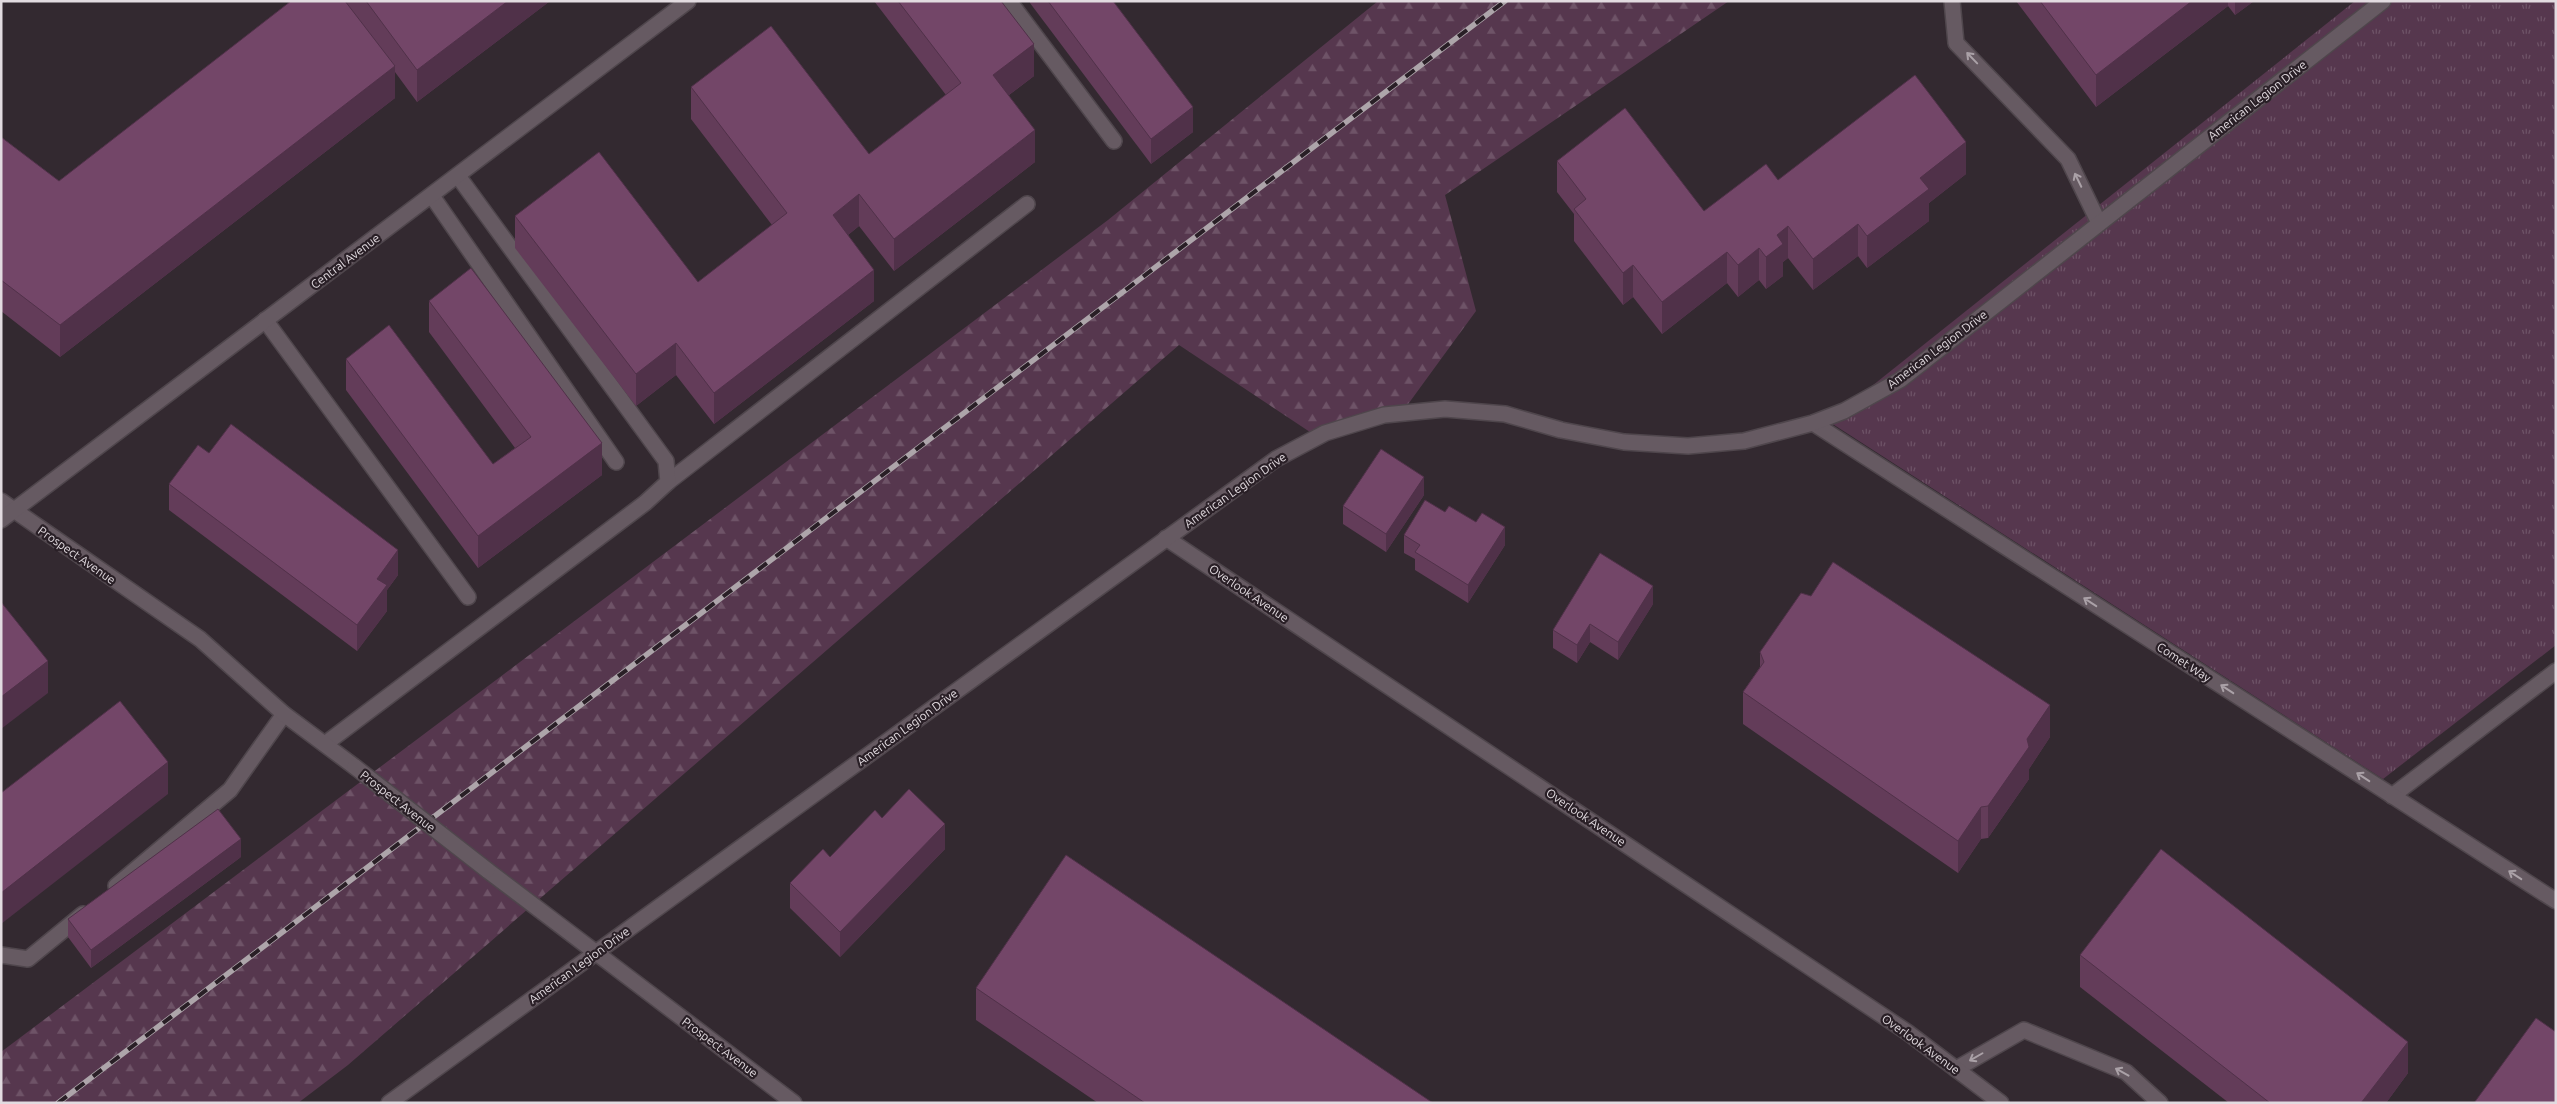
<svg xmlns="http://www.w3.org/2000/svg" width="2557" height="1104" font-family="Ubuntu,sans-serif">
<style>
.forest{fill:url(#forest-firs)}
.park{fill:url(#park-tufts)}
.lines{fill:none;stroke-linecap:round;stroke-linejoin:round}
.lane-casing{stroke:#4f464c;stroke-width:18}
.street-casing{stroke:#4f464c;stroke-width:18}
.secondary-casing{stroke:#4f464c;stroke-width:18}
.lane{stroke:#665a62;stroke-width:15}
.street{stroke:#665a62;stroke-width:15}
.secondary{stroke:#665a62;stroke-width:15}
.rail-casing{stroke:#ada5aa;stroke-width:5.5}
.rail{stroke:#291f26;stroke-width:4;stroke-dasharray:11;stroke-linecap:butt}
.secondary-bridge-casing{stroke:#4f464c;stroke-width:18;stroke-linecap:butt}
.secondary-bridge{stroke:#665a62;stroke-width:15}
.wall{fill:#633c59}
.shaded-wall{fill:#503149}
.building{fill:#734668;stroke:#503149}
.oneway{stroke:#aaa1a7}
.labels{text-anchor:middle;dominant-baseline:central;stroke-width:4.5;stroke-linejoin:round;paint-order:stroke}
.street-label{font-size:12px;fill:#e2dbe0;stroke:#291f26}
</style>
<defs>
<pattern id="forest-firs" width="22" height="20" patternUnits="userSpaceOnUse" patternTransform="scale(1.25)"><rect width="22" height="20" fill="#56374e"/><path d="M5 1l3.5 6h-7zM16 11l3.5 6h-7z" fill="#6e5367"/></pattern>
<pattern id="park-tufts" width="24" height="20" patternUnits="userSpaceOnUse" patternTransform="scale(1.25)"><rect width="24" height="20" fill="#56374e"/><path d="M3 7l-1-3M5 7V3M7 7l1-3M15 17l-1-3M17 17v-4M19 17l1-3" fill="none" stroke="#6e5367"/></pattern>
</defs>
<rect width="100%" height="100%" fill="#332930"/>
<polygon class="forest" points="1378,1 1729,1 1445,195 1476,311 1406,407 1313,434 1179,345 348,1065 298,1103 1,1103 1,1052 1108,220"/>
<polygon class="park" points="2355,1 2556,1 2556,645 2383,779 1828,421"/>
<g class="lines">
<g class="lane-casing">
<g id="lane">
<polyline points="1009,1 1114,141"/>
<polyline points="1952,1 1956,43 2068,159 2099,223"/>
<polyline points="432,196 616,462"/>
<polyline points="265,320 468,597"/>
<polyline points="668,482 1027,204"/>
<polyline points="325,744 645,503 668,482 666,461 458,176"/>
<polyline points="2392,796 2556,671"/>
<polyline points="116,886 230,790 284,714"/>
<polyline points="1,955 28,959 83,914"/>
<polyline points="1956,1069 2024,1030 2126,1072 2160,1103"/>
</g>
</g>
<g class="street-casing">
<g id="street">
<polyline points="1813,423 2556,901"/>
<polyline points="1166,538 1907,1032 2001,1103"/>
<polyline points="389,1103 1276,459 1325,433 1384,415 1445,409 1505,414 1561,430 1624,442 1688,446 1744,441 1813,423 1844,411 1900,380 2383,1"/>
</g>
</g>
<g class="secondary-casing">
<g id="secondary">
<polyline points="1,501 200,639 284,714 355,767"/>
<polyline points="1,520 688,1"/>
<polyline points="487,870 794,1103"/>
</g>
</g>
<use href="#lane" class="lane"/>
<use href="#street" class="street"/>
<use href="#secondary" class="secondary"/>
<g class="rail-casing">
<polyline id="rail" points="58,1103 1505,1"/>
</g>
<use href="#rail" class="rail"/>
<g class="secondary-bridge-casing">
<polyline id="secondary-bridge" points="355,767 487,870"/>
</g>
<use href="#secondary-bridge" class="secondary-bridge"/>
</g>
<g class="wall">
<polygon points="291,1 550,1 417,102 395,72 395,98 60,357 1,311 1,137 59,181"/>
<polygon points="874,1 1001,1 1034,76 1009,95 1035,162 894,271 859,226 848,235 874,301 714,424 676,375 636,406 515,248 515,216 698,282 772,225 691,119 691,87 869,154 946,95"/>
<polygon points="1030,1 1113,1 1193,132 1151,164 1030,3"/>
<polygon points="2016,1 2254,1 2235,15 2228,6 2096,107"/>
<polygon points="1557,161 1704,211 1778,180 1966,174 1929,203 1929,221 1867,268 1858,256 1813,290 1788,258 1783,262 1783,276 1766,289 1759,280 1738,297 1727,283 1662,334 1633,297 1623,305 1574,241 1574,214 1557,192"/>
<polygon points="429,301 602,475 478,568 346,390 346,359 493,464 515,448 429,332"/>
<polygon points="209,453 398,575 387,590 387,611 357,651 169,510 169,484"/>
<polygon points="1424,495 1386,552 1343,524 1343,506"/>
<polygon points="1445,512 1505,545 1468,603 1415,570 1415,559 1404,553 1404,535"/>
<polygon points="1653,604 1618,660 1590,642 1577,663 1553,648 1553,630"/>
<polygon points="1760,652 2050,737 2029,769 2029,779 1988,838 1981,839 1958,873 1743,724 1743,692 1760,667"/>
<polygon points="882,818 945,849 840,957 790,908 790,883 830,857"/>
<polygon points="241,857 91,968 68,937 68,919"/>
<polygon points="2080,955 2408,1073 2386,1103 2229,1103 2080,987"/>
<polygon points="976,988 1433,1103 1098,1103 976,1020"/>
</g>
<g class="shaded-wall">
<polygon points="508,1 550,1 417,102 417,70"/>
<polygon points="2192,1 2228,1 2228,6 2096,107 2096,75"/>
<polygon points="2235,1 2254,1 2235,15"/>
<polygon points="1034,44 1034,76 993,107 993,75"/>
<polygon points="395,66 395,98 60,357 60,325"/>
<polygon points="1193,107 1193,132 1151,164 1151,139"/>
<polygon points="1035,130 1035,162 894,271 894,239"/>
<polygon points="1966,142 1966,174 1929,203 1929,221 1867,268 1867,236 1920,178"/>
<polygon points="859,194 859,226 833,247 833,215"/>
<polygon points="1858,224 1858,256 1813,290 1813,259"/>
<polygon points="1788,226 1788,258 1783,262 1783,276 1766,289 1766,257 1777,235"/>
<polygon points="1759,248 1759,280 1738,297 1738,265"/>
<polygon points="1727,252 1727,283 1662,334 1662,302"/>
<polygon points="1633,265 1633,297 1623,305 1623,273"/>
<polygon points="874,270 874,301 714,424 714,393"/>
<polygon points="676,343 676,375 636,406 636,374"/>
<polygon points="602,443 602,475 478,568 478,536"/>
<polygon points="1424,477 1424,495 1386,552 1386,534"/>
<polygon points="1505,527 1505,545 1468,603 1468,585"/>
<polygon points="398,550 398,575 387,590 387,611 357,651 357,625 377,579"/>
<polygon points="1653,586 1653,604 1618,660 1618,642"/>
<polygon points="1590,624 1590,642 1577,663 1577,645"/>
<polygon points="48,661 48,693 1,729 1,697"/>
<polygon points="2050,705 2050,737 2029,769 2029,779 1988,838 1988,806 2027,739"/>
<polygon points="168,762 168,794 1,924 1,893"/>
<polygon points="1981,807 1981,839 1958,873 1958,841"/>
<polygon points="945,824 945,849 840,957 840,932"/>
<polygon points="241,839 241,857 91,968 91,950"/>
<polygon points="2408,1042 2408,1073 2386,1103 2361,1103"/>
</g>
<g class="building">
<polygon points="291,1 345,1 395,66 60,325 1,280 1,137 59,181"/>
<polygon points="366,1 508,1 417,70"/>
<polygon points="898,1 1001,1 1034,44 993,75 1035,130 894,239 859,194 833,215 874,270 714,393 676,343 636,374 515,216 599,152 698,282 787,213 691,87 771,26 869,154 961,83"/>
<polygon points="1048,1 1113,1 1193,107 1151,139"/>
<polygon points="2040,1 2192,1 2096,75"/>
<polygon points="1915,75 1966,142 1920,178 1929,189 1867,236 1858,224 1813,259 1788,226 1777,235 1783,244 1766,257 1759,248 1738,265 1727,252 1662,302 1633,265 1623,273 1574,209 1586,199 1557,161 1625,108 1704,211 1766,164 1778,180"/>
<polygon points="471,268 602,443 478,536 346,359 389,325 493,464 531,437 429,301"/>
<polygon points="231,424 398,550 377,579 387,585 357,625 169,484 198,445 209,453"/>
<polygon points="1381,449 1424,477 1386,534 1343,506"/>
<polygon points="1425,500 1445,512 1449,506 1476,522 1482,513 1505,527 1468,585 1415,552 1420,545 1404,535"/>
<polygon points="1600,553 1653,586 1618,642 1590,624 1577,645 1553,630"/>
<polygon points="1833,562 2050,705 2027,739 2029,747 1988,806 1981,807 1958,841 1743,692 1764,662 1760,652 1801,593 1811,596"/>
<polygon points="1,602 48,661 1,697"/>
<polygon points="120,701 168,762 1,893 1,793"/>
<polygon points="909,789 945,824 840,932 790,883 823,849 830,857 875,810 882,818"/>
<polygon points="218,809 241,839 91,950 68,919"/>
<polygon points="2161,849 2408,1042 2361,1103 2270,1103 2080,955"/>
<polygon points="1066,855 1433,1103 1145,1103 976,988"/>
<polygon points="2536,1018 2556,1032 2556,1103 2474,1103"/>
</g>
<defs><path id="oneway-shaft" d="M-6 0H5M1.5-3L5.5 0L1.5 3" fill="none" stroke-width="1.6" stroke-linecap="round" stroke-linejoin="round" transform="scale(1.25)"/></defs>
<g class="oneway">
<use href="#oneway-shaft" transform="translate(1972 58) rotate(-134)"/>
<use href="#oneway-shaft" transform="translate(2078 180) rotate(-116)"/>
<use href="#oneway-shaft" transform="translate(2090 602) rotate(-147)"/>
<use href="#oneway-shaft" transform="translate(2227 689) rotate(-147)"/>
<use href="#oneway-shaft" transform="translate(2363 777) rotate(-147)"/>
<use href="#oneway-shaft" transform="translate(2515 875) rotate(-147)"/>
<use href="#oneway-shaft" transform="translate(1976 1057) rotate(150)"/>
<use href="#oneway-shaft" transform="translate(2122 1072) rotate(-151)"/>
</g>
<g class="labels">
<g class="street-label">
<text transform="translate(2257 100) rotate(-38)">American Legion Drive</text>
<text transform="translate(345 261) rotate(-37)">Central Avenue</text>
<text transform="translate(1937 349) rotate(-37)">American Legion Drive</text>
<text transform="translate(1235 490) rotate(-35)">American Legion Drive</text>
<text transform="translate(77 555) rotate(35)">Prospect Avenue</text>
<text transform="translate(1249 593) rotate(34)">Overlook Avenue</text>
<text transform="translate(2184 662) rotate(33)">Comet Way</text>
<text transform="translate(907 727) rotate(-36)">American Legion Drive</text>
<text transform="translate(398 801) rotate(38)">Prospect Avenue</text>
<text transform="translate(1586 817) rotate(34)">Overlook Avenue</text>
<text transform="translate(579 965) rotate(-36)">American Legion Drive</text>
<text transform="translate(1921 1044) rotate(36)">Overlook Avenue</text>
<text transform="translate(720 1047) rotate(37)">Prospect Avenue</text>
</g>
</g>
<rect width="2557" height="1104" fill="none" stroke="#e2dbe0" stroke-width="5"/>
</svg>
